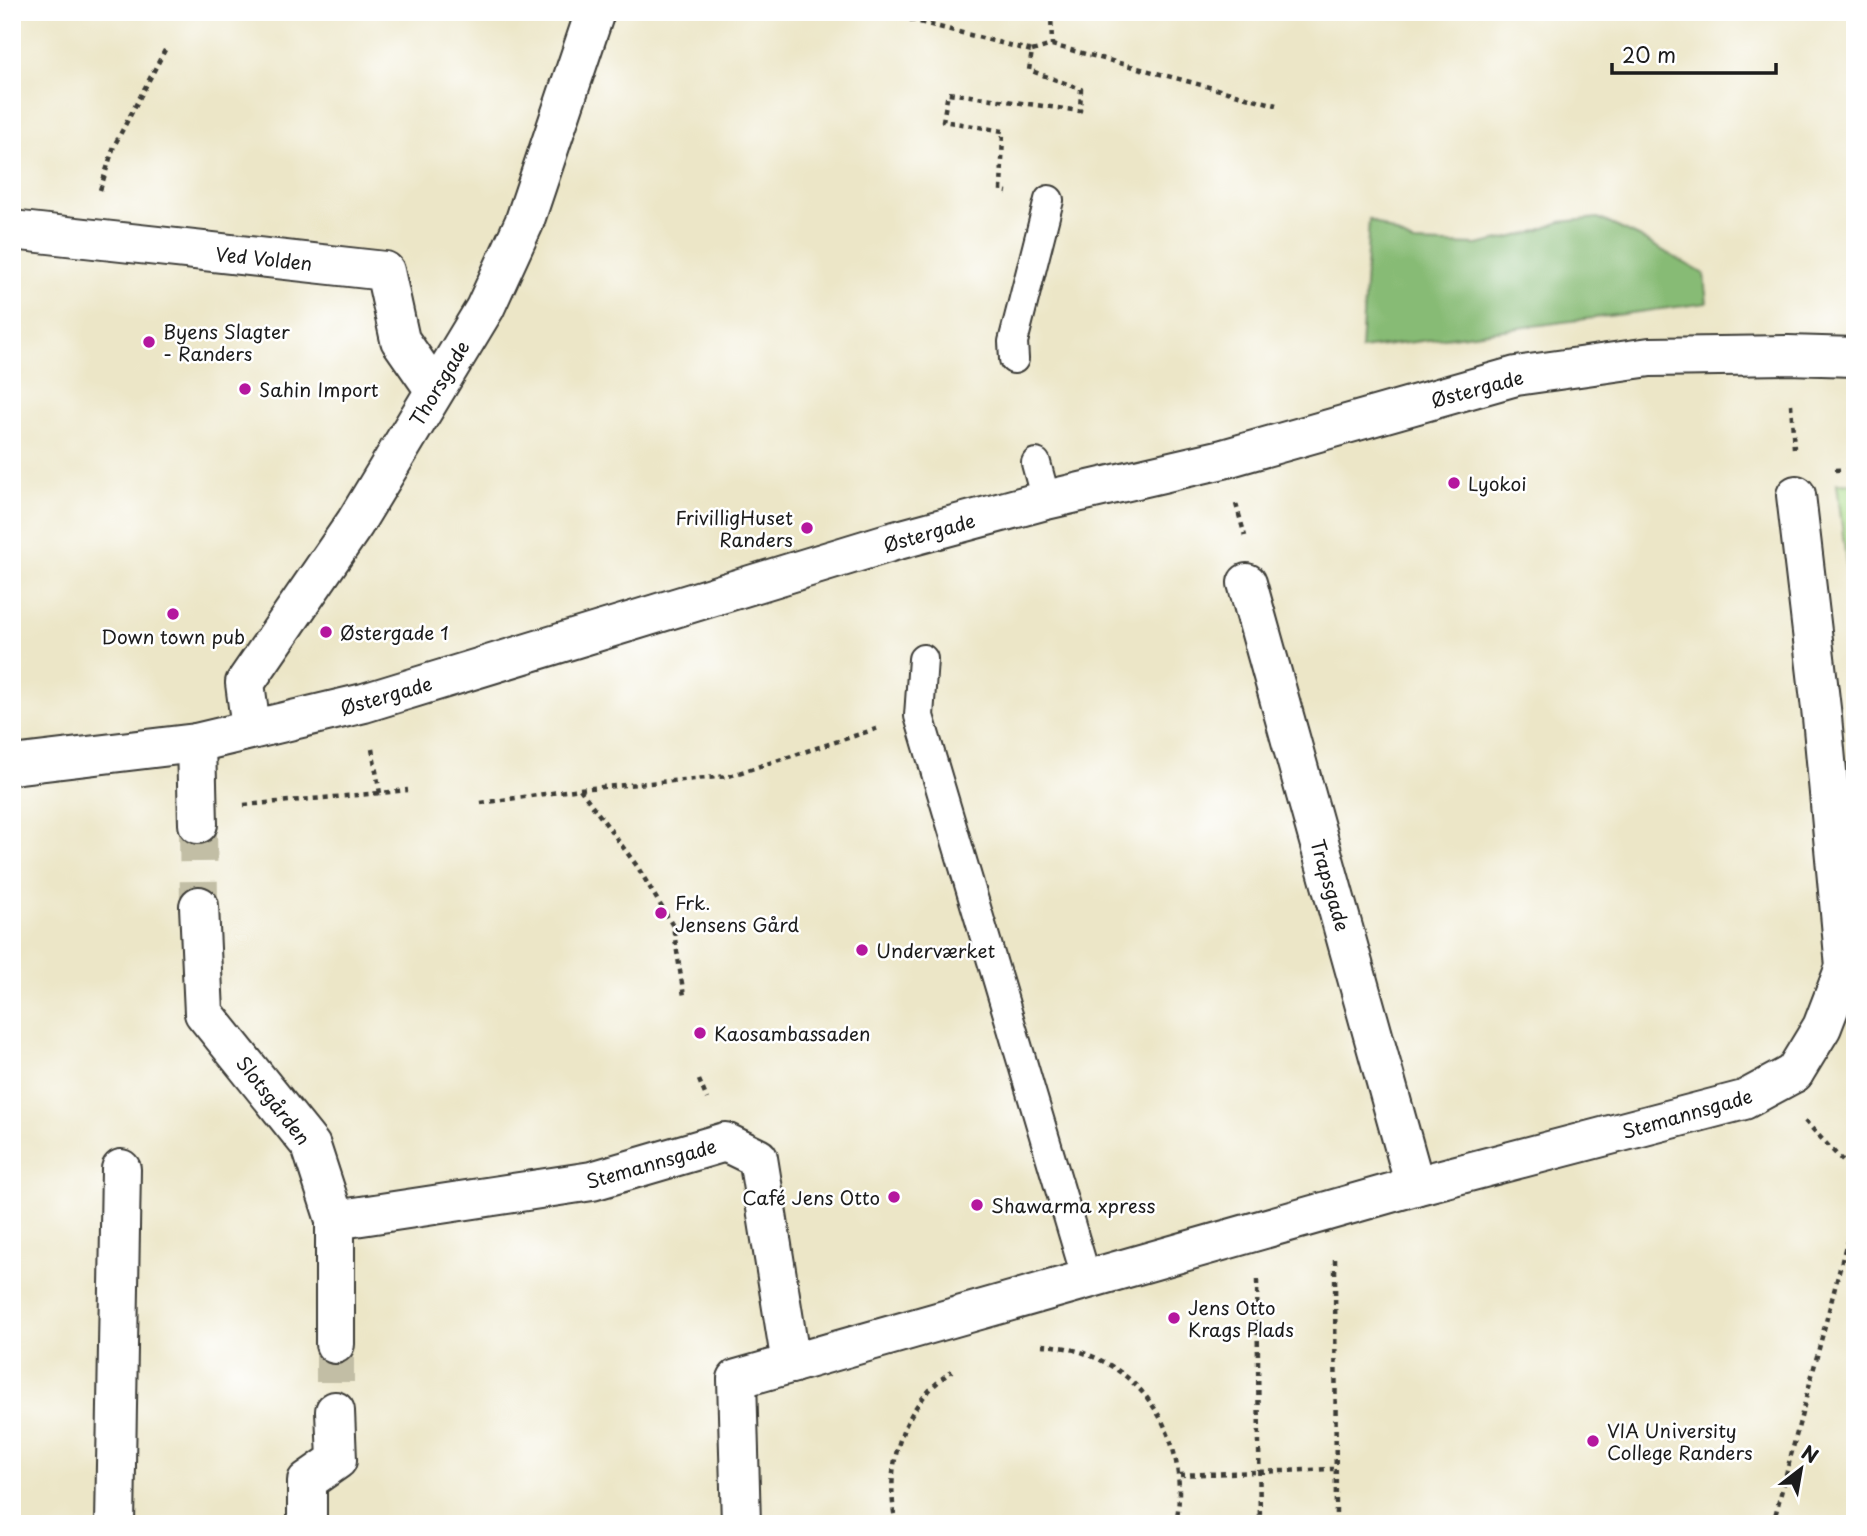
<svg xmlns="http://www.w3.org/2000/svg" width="1867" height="1536" font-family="'Playpen Sans',sans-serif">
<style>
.green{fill:#aadb89;stroke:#637c52;stroke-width:2}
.forest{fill:#87bb75;stroke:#526c48;stroke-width:2}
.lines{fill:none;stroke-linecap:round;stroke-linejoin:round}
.pedestrian-tunnel{stroke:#c2bea5;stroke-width:38;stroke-dasharray:38 19;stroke-linecap:butt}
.service-casing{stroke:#3b3a36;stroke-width:32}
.pedestrian-casing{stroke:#3b3a36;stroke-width:42}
.minor-casing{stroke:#3b3a36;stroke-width:42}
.path{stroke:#3b3a36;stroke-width:4.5;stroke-dasharray:5 5;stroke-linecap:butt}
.service{stroke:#fff;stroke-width:28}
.pedestrian{stroke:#fff;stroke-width:38}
.minor{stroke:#fff;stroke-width:38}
.poi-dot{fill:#b5179e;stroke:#fff;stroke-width:2.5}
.labels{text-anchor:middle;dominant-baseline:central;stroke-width:5;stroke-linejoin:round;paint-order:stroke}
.street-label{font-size:19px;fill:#1c1c1c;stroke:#fff}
.poi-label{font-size:19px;fill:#1c1c1c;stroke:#fff;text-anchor:start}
</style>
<rect width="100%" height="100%" fill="#fff"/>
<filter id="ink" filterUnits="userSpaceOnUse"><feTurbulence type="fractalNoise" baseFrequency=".0143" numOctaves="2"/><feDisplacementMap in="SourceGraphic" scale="14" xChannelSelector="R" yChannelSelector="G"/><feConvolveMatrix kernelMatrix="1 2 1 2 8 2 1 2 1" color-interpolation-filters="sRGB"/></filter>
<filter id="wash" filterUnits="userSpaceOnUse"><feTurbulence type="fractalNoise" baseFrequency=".00686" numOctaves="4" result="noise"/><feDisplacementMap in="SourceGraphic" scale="28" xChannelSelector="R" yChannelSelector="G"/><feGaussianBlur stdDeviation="1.57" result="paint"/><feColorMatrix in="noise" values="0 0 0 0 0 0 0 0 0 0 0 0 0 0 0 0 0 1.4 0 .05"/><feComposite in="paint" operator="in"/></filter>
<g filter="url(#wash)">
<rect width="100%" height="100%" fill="#ece6c7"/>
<polygon class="green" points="1837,483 1855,484 1855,640"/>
<polygon class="forest" points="1598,218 1639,237 1704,274 1707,303 1361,349 1369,219 1414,243 1477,245 1532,233 1560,222"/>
</g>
<g filter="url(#ink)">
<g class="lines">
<g class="pedestrian-tunnel">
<polyline points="198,824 199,906"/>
<polyline points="335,1344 335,1411"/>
</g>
<g class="service-casing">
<g id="service">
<polyline points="1014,359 1013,342 1049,200"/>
<polyline points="1036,463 1046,500"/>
<polyline points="923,659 919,716 1087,1280"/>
</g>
</g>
<g class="pedestrian-casing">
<g id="pedestrian">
<polyline points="1247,583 1415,1186"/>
<polyline points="196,743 198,824"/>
<polyline points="199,906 204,1013 311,1146 335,1220 335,1344"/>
<polyline points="335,1220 592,1181 725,1142 758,1158 791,1364"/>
<polyline points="115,1524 121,1169"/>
<polyline points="307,1524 307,1481 337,1460 335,1411"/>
<polyline points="741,1524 737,1379 1415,1186 1744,1100 1794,1073"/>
</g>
</g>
<g class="minor-casing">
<g id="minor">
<polyline points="12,230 385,271 400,340 434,389"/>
<polyline points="251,729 245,683 355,523 485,308 524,223 595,12"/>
<polyline points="12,765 196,743 364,703 891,542 1046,500 1223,459 1516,376 1650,357 1788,355 1855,357"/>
<polyline points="1794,1073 1822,1027 1845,967 1822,717 1796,495"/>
</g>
</g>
<g class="path">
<polyline points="881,12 1032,51 1029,70 1081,89 1080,111 948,93 943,121 1003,131 1001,191 1007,192"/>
<polyline points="1051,12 1052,45"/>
<polyline points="1032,51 1052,45 1276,105"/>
<polyline points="100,190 114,146 165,50"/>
<polyline points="1791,404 1794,448"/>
<polyline points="1835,470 1855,469"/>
<polyline points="1236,504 1245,536"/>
<polyline points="372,749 380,793 408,790"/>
<polyline points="580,789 729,776 879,728"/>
<polyline points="481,803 580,789 637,866 673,926 684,996"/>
<polyline points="244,805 380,793"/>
<polyline points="699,1080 707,1099"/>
<polyline points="1805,1121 1855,1174"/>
<polyline points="1335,1259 1336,1524"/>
<polyline points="1257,1280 1260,1524"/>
<path d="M 1042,1345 C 1136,1350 1193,1434 1176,1524"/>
<polyline points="1180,1475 1333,1469"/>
<path d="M 896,1524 C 884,1466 901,1406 952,1371"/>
<polyline points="1773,1524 1855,1211"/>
</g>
<use href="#service" class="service"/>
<use href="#pedestrian" class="pedestrian"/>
<use href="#minor" class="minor"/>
</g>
</g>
<g class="poi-dot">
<circle cx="149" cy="342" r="7"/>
<circle cx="245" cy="389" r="7"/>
<circle cx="1454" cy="483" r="7"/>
<circle cx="807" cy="528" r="7"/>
<circle cx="173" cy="614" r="7"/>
<circle cx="326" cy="632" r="7"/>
<circle cx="661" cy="913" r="7"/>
<circle cx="862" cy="950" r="7"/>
<circle cx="700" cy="1033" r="7"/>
<circle cx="894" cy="1197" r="7"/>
<circle cx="977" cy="1205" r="7"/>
<circle cx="1174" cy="1318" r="7"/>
<circle cx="1593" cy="1441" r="7"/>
</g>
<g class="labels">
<g class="street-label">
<text transform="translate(264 258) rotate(6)">Ved Volden</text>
<text transform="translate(439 383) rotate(-59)">Thorsgade</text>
<text transform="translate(1477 388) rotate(-15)">Østergade</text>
<text transform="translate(929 532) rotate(-16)">Østergade</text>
<text transform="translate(386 695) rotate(-16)">Østergade</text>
<text transform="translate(1331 885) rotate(74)">Trapsgade</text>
<text transform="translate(274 1100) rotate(52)">Slotsgården</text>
<text transform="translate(1687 1113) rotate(-16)">Stemannsgade</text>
<text transform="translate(651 1163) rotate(-16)">Stemannsgade</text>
</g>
<g class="poi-label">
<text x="163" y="331">Byens Slagter<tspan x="163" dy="22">- Randers</tspan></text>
<text x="259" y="389">Sahin Import</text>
<text x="1468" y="483">Lyokoi</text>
<text x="793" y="517" text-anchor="end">FrivilligHuset<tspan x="793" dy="22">Randers</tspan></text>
<text x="340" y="632">Østergade 1</text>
<text x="173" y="636" text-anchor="middle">Down town pub</text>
<text x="675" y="902">Frk.<tspan x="675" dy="22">Jensens Gård</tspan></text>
<text x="876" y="950">Underværket</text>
<text x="714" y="1033">Kaosambassaden</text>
<text x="880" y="1197" text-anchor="end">Café Jens Otto</text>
<text x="991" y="1205">Shawarma xpress</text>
<text x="1188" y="1307">Jens Otto<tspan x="1188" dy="22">Krags Plads</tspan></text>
<text x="1607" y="1430">VIA University<tspan x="1607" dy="22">College Randers</tspan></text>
</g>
</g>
<rect width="1867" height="1536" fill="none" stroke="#fff" stroke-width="42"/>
<g transform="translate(1801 1469) rotate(31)" stroke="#ffffff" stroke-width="5" paint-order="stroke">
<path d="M0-5L12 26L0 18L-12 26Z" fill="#1c1c1c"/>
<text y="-10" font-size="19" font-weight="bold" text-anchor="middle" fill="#1c1c1c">N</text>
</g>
<path d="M1612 63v10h164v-10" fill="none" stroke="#1c1c1c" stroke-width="3.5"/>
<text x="1622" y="63" font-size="21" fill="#1c1c1c" stroke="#ffffff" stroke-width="5" paint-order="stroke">20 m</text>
</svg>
